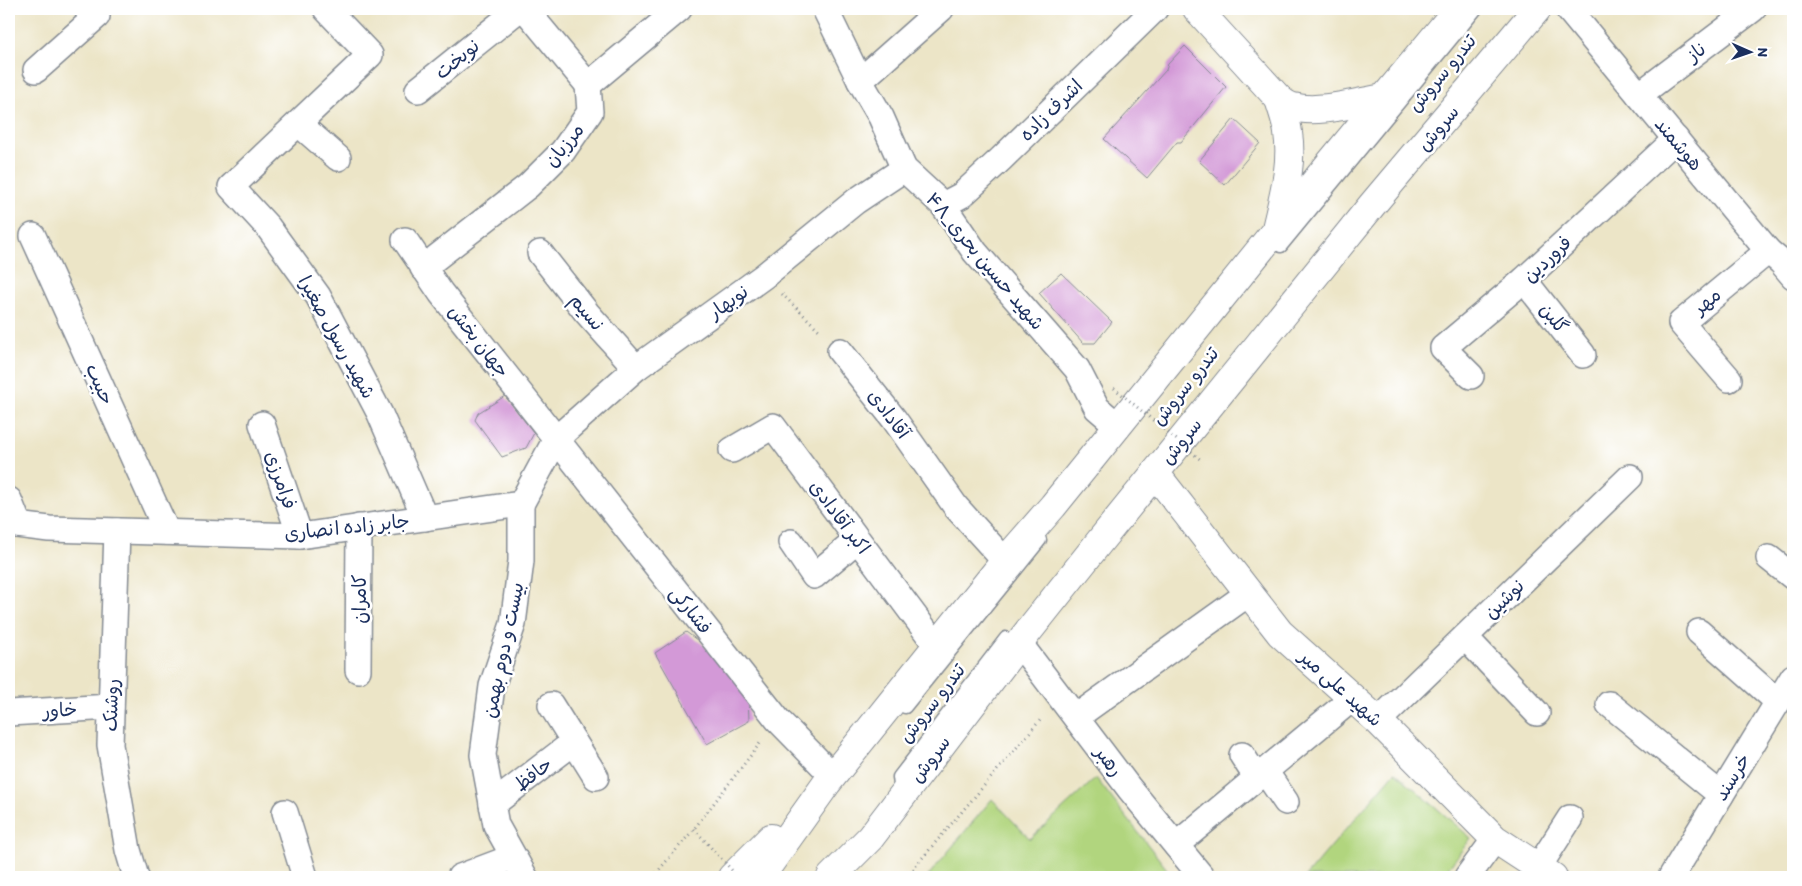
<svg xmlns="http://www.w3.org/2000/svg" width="1802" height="886" font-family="Itim,'Playpen Sans Arabic',sans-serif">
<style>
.green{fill:#b1d57e;stroke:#66826e}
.building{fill:#d399d7}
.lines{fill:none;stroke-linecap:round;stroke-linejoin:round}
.service-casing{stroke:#848a92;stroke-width:15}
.minor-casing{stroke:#848a92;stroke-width:28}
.tertiary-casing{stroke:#848a92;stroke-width:30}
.primary-casing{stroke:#848a92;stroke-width:30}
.path{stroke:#848a92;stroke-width:3;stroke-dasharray:1 4;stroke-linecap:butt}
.service{stroke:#fff;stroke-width:12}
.minor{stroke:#fff;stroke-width:25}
.tertiary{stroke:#fff;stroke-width:28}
.primary{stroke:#fff;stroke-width:28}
.path-bridge{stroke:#848a92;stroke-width:3;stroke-dasharray:1 4;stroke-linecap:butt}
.labels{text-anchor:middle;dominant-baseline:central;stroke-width:5;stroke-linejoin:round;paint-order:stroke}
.street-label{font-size:19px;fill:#1b2f5e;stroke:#fff}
</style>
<rect width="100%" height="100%" fill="#fff"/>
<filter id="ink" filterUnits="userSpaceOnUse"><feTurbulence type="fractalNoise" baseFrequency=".02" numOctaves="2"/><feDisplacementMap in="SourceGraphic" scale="10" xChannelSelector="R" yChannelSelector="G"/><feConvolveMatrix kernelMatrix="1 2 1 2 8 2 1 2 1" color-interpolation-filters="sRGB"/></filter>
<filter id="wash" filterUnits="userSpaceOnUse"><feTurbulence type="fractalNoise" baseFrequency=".0096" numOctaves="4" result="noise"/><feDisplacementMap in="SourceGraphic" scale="20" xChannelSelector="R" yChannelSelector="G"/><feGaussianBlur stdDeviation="1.12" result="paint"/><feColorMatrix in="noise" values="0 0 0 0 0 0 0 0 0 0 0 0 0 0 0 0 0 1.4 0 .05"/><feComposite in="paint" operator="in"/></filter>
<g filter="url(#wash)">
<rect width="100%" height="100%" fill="#ece5c7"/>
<g class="green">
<polygon points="1395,772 1471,838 1442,877 1305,877"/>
<polygon points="1096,778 1173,877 927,877 992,799 1030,839"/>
</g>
<g id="blocks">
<g class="building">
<polygon points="1185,46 1226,87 1181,142 1177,142 1147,178 1104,139 1166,70 1168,64"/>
<polygon points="1234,119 1260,143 1225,185 1199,161"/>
<polygon points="1061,273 1112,322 1095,343 1083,343 1039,293"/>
<polygon points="505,396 534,433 526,448 502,457 475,420 478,413"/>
<polygon points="686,632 705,646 748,694 749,721 707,744 655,653"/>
</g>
</g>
</g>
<g filter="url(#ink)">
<use href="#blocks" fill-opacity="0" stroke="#848a92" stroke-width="1"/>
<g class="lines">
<g class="service-casing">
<g id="service">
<polyline points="1281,246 1476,9"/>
<polyline points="905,707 1040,540"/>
<polyline points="901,794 899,777 1006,638"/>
</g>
</g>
<g class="minor-casing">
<g id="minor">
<polyline points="326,9 370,55 231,187 268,227 318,296 380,414 425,518"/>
<polyline points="525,9 588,85"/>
<polyline points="825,9 860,81 881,117 904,169 943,205 975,252 1077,369 1097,408 1118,426"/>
<polyline points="1568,9 1768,251 1781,262 1793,276"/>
<polyline points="36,70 97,16 87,9"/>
<polyline points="860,81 941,9"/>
<polyline points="418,90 519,9"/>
<polyline points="1639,95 1753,9"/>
<polyline points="299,124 338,158"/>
<polyline points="943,205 962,195 1001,159 1155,9"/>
<polyline points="33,236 167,532"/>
<polyline points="405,240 441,293 778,720 833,776"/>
<polyline points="540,253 587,313 636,368"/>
<polyline points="423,268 528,186 563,151 590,112 588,85 679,9"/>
<polyline points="1524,280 1583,355"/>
<polyline points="840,351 894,419 956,507 1005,561"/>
<polyline points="1471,376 1443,348 1524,280 1676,139"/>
<polyline points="1729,379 1681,323 1768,251"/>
<polyline points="262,424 300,536"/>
<polyline points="732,450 773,426 937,646"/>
<polyline points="9,500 19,525"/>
<polyline points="521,504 521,561 513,624 492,686 483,755 496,825 525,877"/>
<polyline points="9,524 49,529 300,536 521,504 556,439 636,368 764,276 856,201 904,169"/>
<polyline points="117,531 110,745 128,850 136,877"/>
<polyline points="791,542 814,576 857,540"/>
<polyline points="1769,558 1793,577"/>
<polyline points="1699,632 1778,702"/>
<polyline points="1465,637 1537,713"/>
<polyline points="1019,643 1129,788 1202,877"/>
<polyline points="358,670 359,527"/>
<polyline points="1609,704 1721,795"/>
<polyline points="551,705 596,777"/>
<polyline points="9,713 111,707"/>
<polyline points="1076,717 1249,593"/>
<polyline points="1378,721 1630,477"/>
<polyline points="1242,755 1257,778"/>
<polyline points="1265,771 1286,802"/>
<polyline points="492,805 574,742"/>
<polyline points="285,812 305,877"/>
<polyline points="1176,845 1353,698"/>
<polyline points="1538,868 1570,818"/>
<polyline points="460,877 513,857"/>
<polyline points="1467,877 1495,839"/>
<polyline points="1671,877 1793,677"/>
</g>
</g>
<g class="tertiary-casing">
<g id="tertiary">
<path d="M 1197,9 L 1279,99 C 1283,102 1288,106 1293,107 C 1318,114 1358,102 1384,98"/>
<path d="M 1276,229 C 1283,198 1293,165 1288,133 C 1287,122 1282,110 1279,99"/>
<polyline points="1155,473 1280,633 1378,721 1495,839 1553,877"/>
</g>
</g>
<g class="primary-casing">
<g id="primary">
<polyline points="732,877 771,838"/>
<polyline points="760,877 827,783 1005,561 1053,506 1331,162 1458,9"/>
<polyline points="831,877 870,838 1019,643 1100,541 1372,205 1537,9"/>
</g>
</g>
<g class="path">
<polyline points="782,294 821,332"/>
<polyline points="910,872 917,877"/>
<polyline points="653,877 694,829 761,742"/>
<polyline points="906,877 1042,718"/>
</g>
<use href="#service" class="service"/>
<use href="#minor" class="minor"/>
<use href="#tertiary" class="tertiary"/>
<use href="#primary" class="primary"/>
<g class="path-bridge">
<polyline points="1114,388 1201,460"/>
<polyline points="694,829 738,877"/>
</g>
</g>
</g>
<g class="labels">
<g class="street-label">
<text transform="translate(1696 52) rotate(-37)">ناز</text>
<text transform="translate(457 59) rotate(-39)">نوبخت</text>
<text transform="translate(1442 73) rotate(-50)">تندرو سروش</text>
<text transform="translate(1051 110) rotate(-44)">اشرف زاده</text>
<text transform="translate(1438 128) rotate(-50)">سروش</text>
<text transform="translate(1679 144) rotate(50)">هوشمند</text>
<text transform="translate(564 145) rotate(-51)">مرزبان</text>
<text transform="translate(1547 259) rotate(-43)">فروردین</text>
<text transform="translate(985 261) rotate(50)">۴۸_شهید حسین بحری</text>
<text transform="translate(1707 301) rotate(-40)">مهر</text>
<text transform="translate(728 302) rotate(-36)">نوبهار</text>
<text transform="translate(587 312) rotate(50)">نسیم</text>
<text transform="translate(1554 318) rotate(52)">گلبن</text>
<text transform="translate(337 337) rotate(61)">شهید رسول صغیرا</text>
<text transform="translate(479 341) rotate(52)">جهان بخش</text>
<text transform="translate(100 384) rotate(66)">حبیب</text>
<text transform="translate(1185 386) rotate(-51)">تندرو سروش</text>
<text transform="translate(889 414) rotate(53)">آقادادی</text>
<text transform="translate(1181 441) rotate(-51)">سروش</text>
<text transform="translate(281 480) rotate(71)">فرامرزی</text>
<text transform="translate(840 517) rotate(53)">اکبر آقادادی</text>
<text transform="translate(347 527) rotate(-6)">جابر زاده انصاری</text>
<text transform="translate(359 599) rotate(-90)">کامران</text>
<text transform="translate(1504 599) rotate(-44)">نوشین</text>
<text transform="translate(691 610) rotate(52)">فشارکی</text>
<text transform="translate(503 650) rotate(-78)">بیست و دوم بهمن</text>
<text transform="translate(1341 688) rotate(42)">شهید علی میر</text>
<text transform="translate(932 703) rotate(-52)">تندرو سروش</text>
<text transform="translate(111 705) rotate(-88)">روشنک</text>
<text transform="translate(60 710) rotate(-3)">خاور</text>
<text transform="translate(930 759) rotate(-53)">سروش</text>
<text transform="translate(1109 761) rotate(53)">رهبر</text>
<text transform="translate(533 774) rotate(-38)">حافظ</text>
<text transform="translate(1732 777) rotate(-59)">خرسند</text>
</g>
</g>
<rect width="1802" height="886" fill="none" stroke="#fff" stroke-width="30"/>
<g transform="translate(1750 52) rotate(92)" stroke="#ffffff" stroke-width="4" paint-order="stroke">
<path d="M0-4L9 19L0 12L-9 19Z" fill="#1b2f5e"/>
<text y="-8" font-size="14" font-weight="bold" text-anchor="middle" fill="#1b2f5e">N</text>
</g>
</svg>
